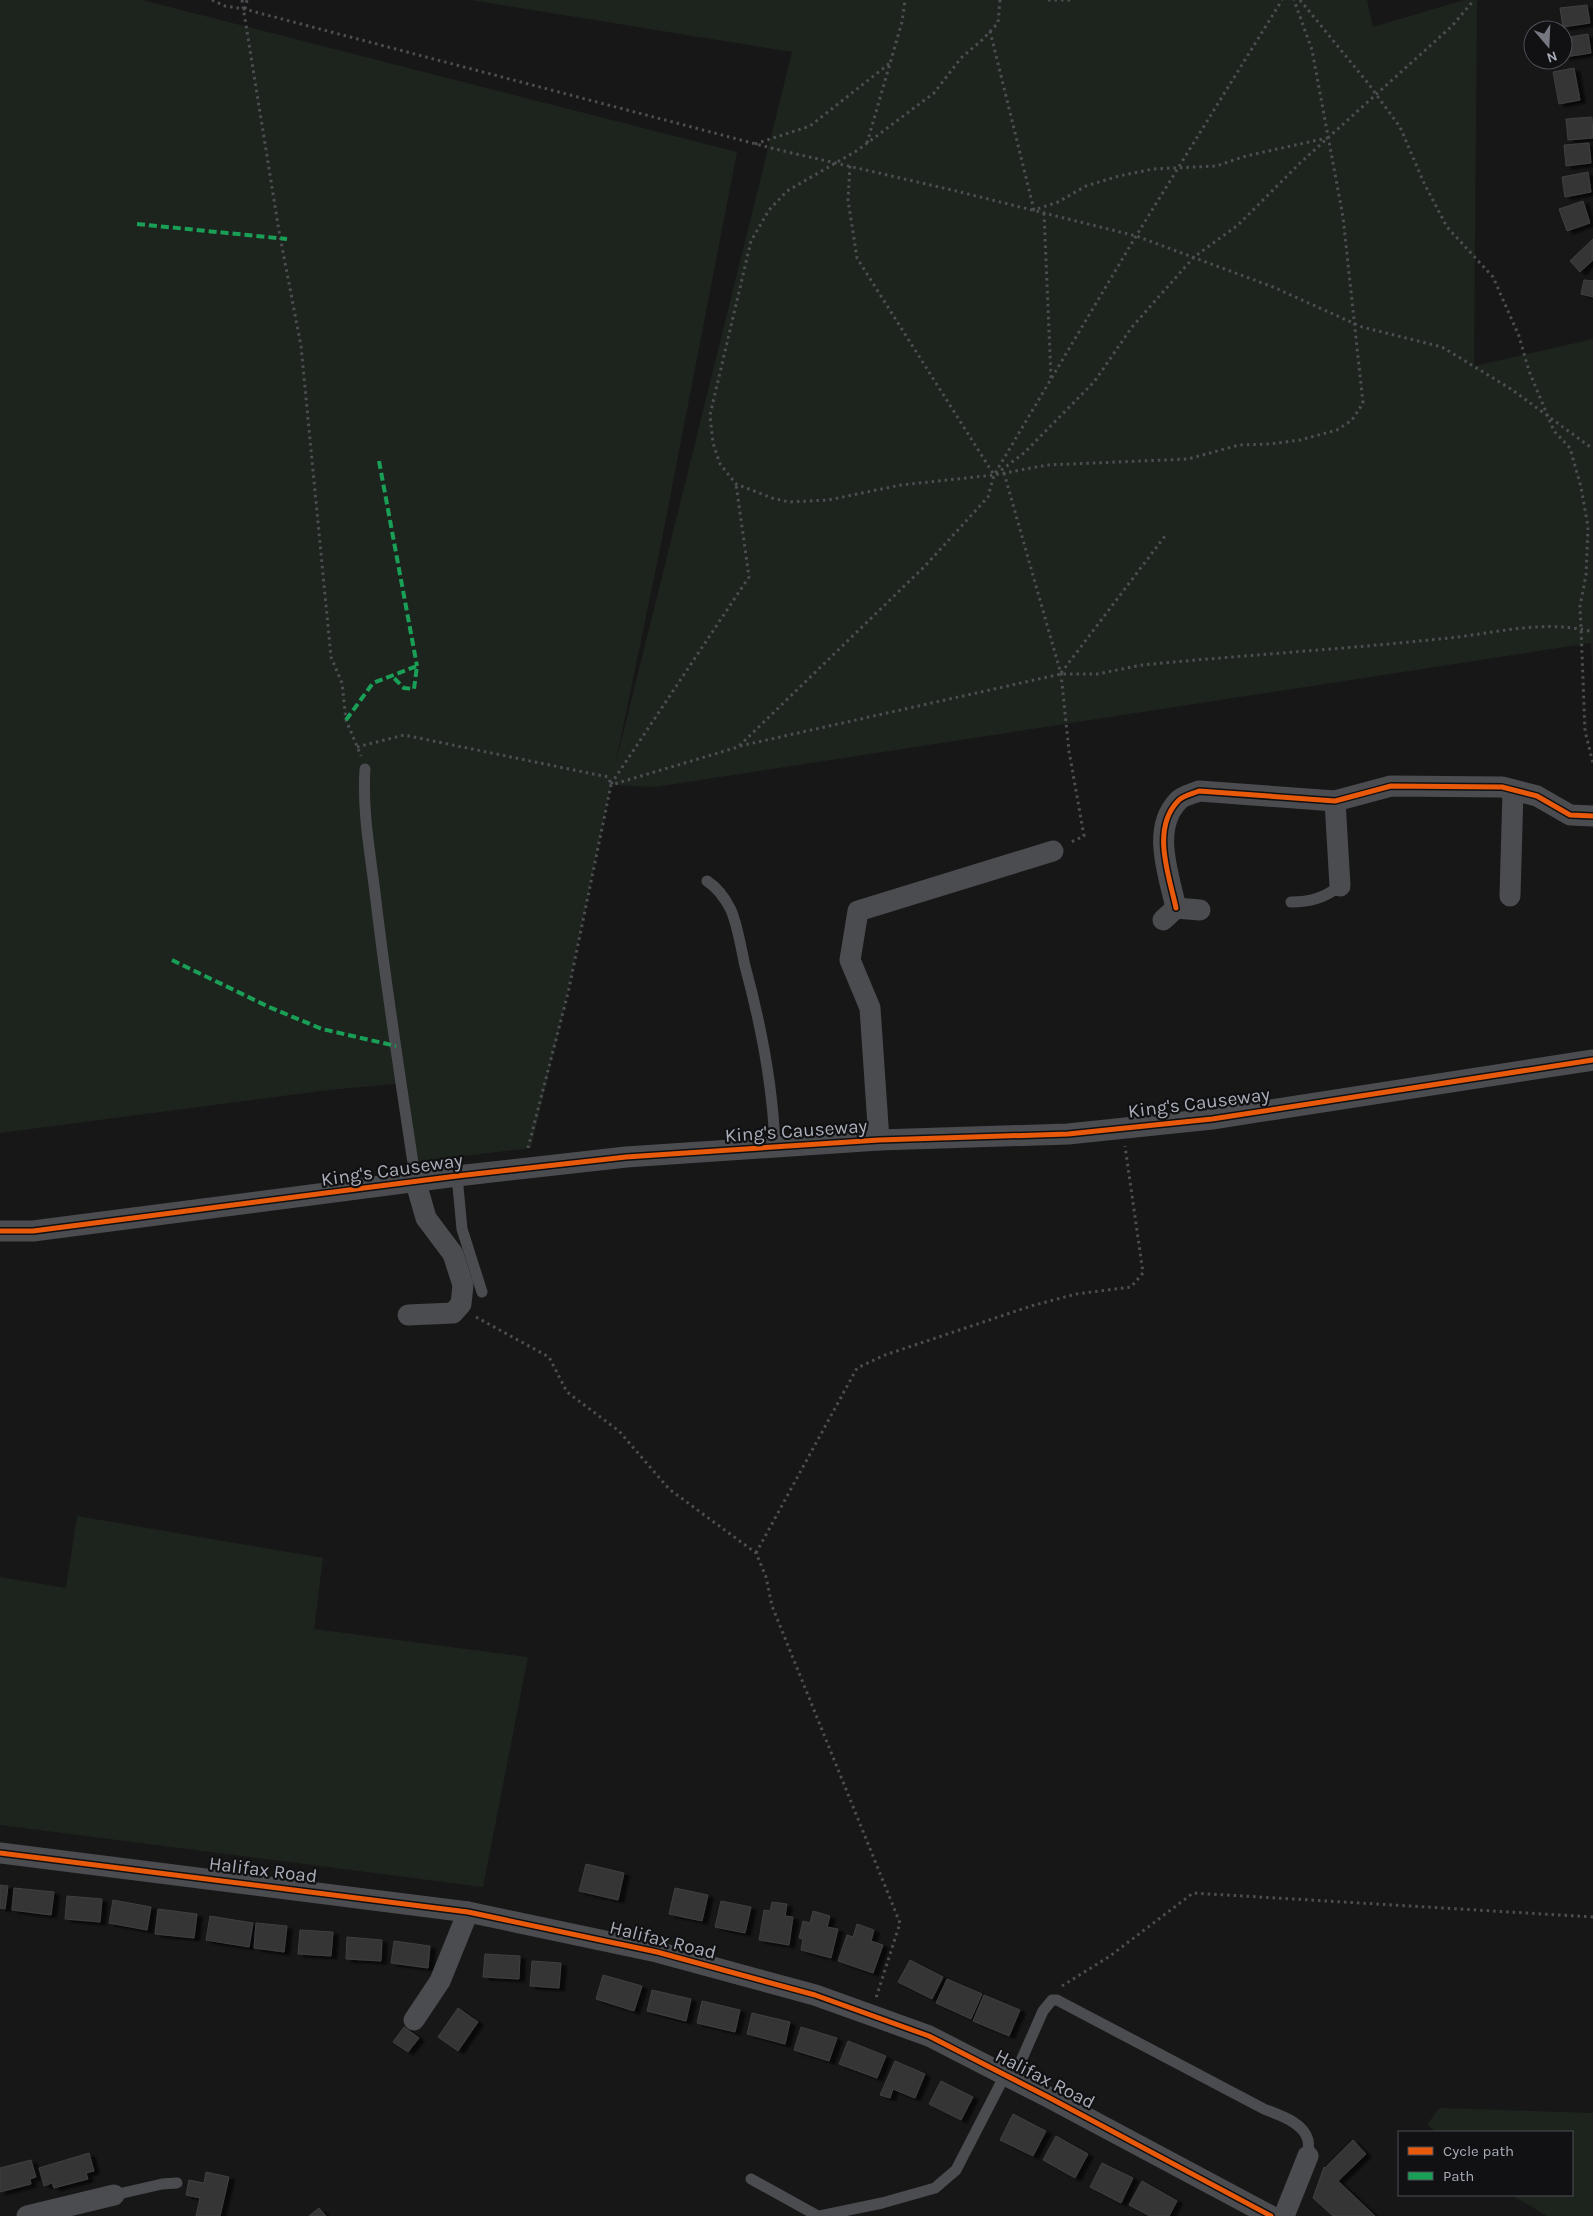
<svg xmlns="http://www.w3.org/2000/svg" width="1593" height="2216" font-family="Karla,sans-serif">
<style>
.green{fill:#1d241e}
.building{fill:#353536;stroke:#3f4043;filter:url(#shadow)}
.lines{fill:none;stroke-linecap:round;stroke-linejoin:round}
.path{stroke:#4d4e52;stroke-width:3;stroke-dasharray:2.5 4;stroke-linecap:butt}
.service{stroke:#4b4c50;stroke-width:11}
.minor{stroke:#4b4c50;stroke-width:21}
.quiet{stroke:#1a9f57;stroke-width:4;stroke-dasharray:8 4;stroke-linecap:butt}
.cycleway-casing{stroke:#111113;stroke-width:8}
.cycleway{stroke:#e8590c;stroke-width:5}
.labels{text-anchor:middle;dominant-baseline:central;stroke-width:4.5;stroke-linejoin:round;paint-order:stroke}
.street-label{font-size:19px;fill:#a8adb8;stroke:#111113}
</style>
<defs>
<filter id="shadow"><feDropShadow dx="5.5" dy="3" stdDeviation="1" flood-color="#0009"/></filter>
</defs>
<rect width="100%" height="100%" fill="#171717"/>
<g class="green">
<polygon points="0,0 142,0 737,152 662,539 615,766 792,52 471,0 1367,0 1373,27 1464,0 1477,0 1474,366 1593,339 1593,683 1591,643 655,787 611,785 566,1000 531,1148 413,1162 403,1083 329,1090 0,1133"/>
<polygon points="77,1516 323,1558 314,1629 528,1657 483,1887 0,1825 0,1577 66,1588"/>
<polygon points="1439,2108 1593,2113 1593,2216 1547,2216 1512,2195 1572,2195 1572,2132 1436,2132 1427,2125"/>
</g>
<g class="building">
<polygon points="1587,5 1590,23 1563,27 1560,8"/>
<polygon points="1588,34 1591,53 1565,57 1563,38"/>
<polygon points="1574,68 1580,100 1559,104 1553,72"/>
<polygon points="1592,117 1593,138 1568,140 1566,119"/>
<polygon points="1589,143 1591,163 1566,166 1564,145"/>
<polygon points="1588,172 1591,192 1565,197 1562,177"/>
<polygon points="1583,201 1590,223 1567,231 1559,209"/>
<polygon points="1593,239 1593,260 1580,272 1570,261"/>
<polygon points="1584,280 1593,281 1593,297 1581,294"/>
<polygon points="586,1864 624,1873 618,1900 579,1891"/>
<polygon points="0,1885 8,1886 5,1909 0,1908"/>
<polygon points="14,1888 54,1892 51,1915 12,1910"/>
<polygon points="675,1888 708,1895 702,1921 669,1914"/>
<polygon points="67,1896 102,1899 100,1922 65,1919"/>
<polygon points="113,1900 151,1907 147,1930 109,1923"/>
<polygon points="721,1901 751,1907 745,1933 715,1927"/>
<polygon points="772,1902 787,1904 785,1916 793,1917 789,1945 759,1940 764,1910 770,1911"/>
<polygon points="158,1909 197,1914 194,1938 155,1934"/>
<polygon points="813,1911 830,1916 827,1927 838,1929 831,1958 801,1950 803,1939 799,1938 803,1921 810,1923"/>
<polygon points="210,1916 253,1923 249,1947 206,1940"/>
<polygon points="256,1923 287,1926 284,1952 254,1948"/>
<polygon points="857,1924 874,1930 871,1941 883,1945 873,1973 838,1961 847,1935 853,1937"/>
<polygon points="300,1930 333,1932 331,1956 298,1954"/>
<polygon points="347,1937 382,1940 381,1961 346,1959"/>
<polygon points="394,1941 430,1946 428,1968 391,1963"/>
<polygon points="485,1954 520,1956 519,1979 483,1977"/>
<polygon points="910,1960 943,1977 932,1999 898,1982"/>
<polygon points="532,1961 561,1963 559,1988 530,1986"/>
<polygon points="603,1975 642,1986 634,2011 596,1999"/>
<polygon points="947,1979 982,1994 971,2019 936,2003"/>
<polygon points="652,1990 691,1999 686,2021 647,2011"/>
<polygon points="984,1995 1020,2010 1009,2036 973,2021"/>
<polygon points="702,2001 740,2010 735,2032 697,2023"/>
<polygon points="458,2008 478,2022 458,2051 438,2037"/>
<polygon points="752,2013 790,2022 785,2044 747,2034"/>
<polygon points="404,2027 419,2038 408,2052 393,2042"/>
<polygon points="801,2027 837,2038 829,2061 794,2050"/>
<polygon points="848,2041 886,2056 877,2078 839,2064"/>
<polygon points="895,2061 925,2074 915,2098 893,2089 890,2098 880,2095"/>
<polygon points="941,2081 973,2097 961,2120 929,2104"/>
<polygon points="1013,2114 1046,2131 1033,2156 1000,2140"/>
<polygon points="1056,2136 1088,2154 1075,2178 1043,2160"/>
<polygon points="1353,2140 1366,2154 1338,2181 1375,2216 1333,2216 1313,2198 1324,2167 1325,2168"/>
<polygon points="89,2153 94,2171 86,2173 88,2179 54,2188 52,2183 44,2186 39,2168"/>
<polygon points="31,2160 36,2177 30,2179 31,2184 0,2192 0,2168"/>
<polygon points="1102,2163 1133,2178 1121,2203 1090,2187"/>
<polygon points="206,2172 229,2177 220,2216 196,2216 200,2198 186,2195 189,2180 204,2183"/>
<polygon points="1142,2181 1177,2201 1169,2216 1150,2216 1129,2205"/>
<polygon points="319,2208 326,2216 309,2216"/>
</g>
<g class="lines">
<g class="path">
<polyline points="212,0 225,6 244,9 775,149 952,190 1136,236 1273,287 1362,327 1442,347 1511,389 1593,449"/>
<polyline points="242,0 279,231 301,346 331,657 342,683 346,720 361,756"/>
<polyline points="1000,0 998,23 982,40 961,58 934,93 858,150 787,191 769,210 751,241 710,415 713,443 720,464 736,484 772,498 789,502 828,500 901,485 994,475 1047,465 1188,459 1239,445 1270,444 1300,440 1337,430 1352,420 1363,403 1343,217 1312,50 1294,0"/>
<polyline points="1048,0 1072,0"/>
<polyline points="1300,0 1367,82 1400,127 1424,183 1447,227 1493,277 1519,336 1529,371 1554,431 1570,448 1581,487 1588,527 1586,575 1580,606 1581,628 1585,731 1593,763"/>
<polyline points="245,9 247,0"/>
<polyline points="990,31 1034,210 1058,202 1086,186 1119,176 1153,169 1216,166 1246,156 1327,138"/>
<polyline points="867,143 902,22 905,0"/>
<polyline points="755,144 810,126 890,63"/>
<polyline points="850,166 848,200 857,258 994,475"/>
<polyline points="1044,213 1051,378"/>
<polyline points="1004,473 1061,674 1069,751 1084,836 1069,843"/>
<polyline points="996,474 1024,453 1094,382 1132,327 1194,257 1238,225 1300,163 1452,26 1474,0"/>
<polyline points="1061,673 1165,536"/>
<path d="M 740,746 L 1061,674 L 1097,674 L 1142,665 C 1244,655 1347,649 1449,638 C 1496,633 1546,619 1593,632"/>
<polyline points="357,747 404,735 608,777 611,784"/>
<polyline points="611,784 749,577 736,484"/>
<polyline points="528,1148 568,993 611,785 738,747 925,566 988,497 994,475 1136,236 1282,0"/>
<polyline points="476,1317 549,1357 567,1392 619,1431 669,1489 756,1553 766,1577 772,1606 900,1923 876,1998"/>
<polyline points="756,1553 857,1368 885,1355 1031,1306 1076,1294 1131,1287 1143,1273 1125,1146"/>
<polyline points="1062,1986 1110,1956 1193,1893 1593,1917"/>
</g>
<g class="service">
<path d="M 365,769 C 362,813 371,857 376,901 C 387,995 402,1089 416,1183"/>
<path d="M 707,881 C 718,888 725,898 731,910 C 738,927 741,948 745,966 C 761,1025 773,1085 775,1147"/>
<path d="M 1291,902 C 1310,902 1324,898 1340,886"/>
<polyline points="457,1176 462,1229 482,1292"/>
<path d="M 1013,2079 L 1043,2011 L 1052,2000 L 1057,2000 L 1264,2109 C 1279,2115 1303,2122 1308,2140 C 1309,2145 1308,2152 1308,2156"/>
<polyline points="751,2179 818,2216"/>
<polyline points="114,2195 162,2184 177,2183"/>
<polyline points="820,2216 882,2203 935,2188 956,2170 1005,2075"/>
</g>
<g class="minor">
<polyline points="1335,801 1340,886"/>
<polyline points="1510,896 1513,790"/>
<path d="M 1176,908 C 1169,875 1151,829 1178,801 C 1182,796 1192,794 1199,791 L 1335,801 L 1391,786 L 1502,787 L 1537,796 L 1570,815 L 1593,816"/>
<polyline points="1163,920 1176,908 1200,910"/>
<polyline points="879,1140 870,1008 850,960 858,911 1053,851"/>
<polyline points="0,1231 33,1231 457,1176 626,1157 879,1140 1068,1134 1212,1119 1593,1060"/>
<polyline points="408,1315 453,1313 461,1304 463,1285 453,1254 426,1218 416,1183"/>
<polyline points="0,1853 468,1912 657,1952 815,1995 929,2036 1048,2097 1271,2216"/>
<polyline points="414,2020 440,1981 468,1912"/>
<polyline points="27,2216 114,2195"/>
<polyline points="1284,2216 1308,2156"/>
</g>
<g class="quiet">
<polyline points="137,224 287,239"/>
<polyline points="379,461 417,666"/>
<polyline points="346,720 373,683 417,666 414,689 404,688 392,676"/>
<polyline points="172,960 269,1007 322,1029 396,1046"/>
</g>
<g class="cycleway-casing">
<g id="cycleway">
<path d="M 1176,908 C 1169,875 1151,829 1178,801 C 1182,796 1192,794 1199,791 L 1335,801 L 1391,786 L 1502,787 L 1537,796 L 1570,815 L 1593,816"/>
<polyline points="0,1231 33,1231 457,1176 626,1157 879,1140 1068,1134 1212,1119 1593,1060"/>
<polyline points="0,1853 468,1912 657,1952 815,1995 929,2036 1048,2097 1271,2216"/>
</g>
</g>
<use href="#cycleway" class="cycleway"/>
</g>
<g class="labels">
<g class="street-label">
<text transform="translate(1199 1103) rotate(-7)">King's Causeway</text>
<text transform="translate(796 1131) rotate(-4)">King's Causeway</text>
<text transform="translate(392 1170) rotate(-8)">King's Causeway</text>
<text transform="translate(263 1870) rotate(7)">Halifax Road</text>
<text transform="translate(663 1940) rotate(14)">Halifax Road</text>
<text transform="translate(1045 2079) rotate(27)">Halifax Road</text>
</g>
</g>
<rect x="1398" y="2131" width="175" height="65" fill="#111113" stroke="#4d4f55"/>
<rect x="1408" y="2147" width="25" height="8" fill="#e8590c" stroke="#4d4f55"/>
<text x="1443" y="2156" font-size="15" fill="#a8adb8">Cycle path</text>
<rect x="1408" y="2172" width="25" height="8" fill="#1a9f57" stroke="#4d4f55"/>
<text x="1443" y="2181" font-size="15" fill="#a8adb8">Path</text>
<g transform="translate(1548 45) rotate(161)"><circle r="24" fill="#111113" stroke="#4d4f55"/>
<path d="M0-4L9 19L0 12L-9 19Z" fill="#757880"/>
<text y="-8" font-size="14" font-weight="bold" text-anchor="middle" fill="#a8adb8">N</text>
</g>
</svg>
